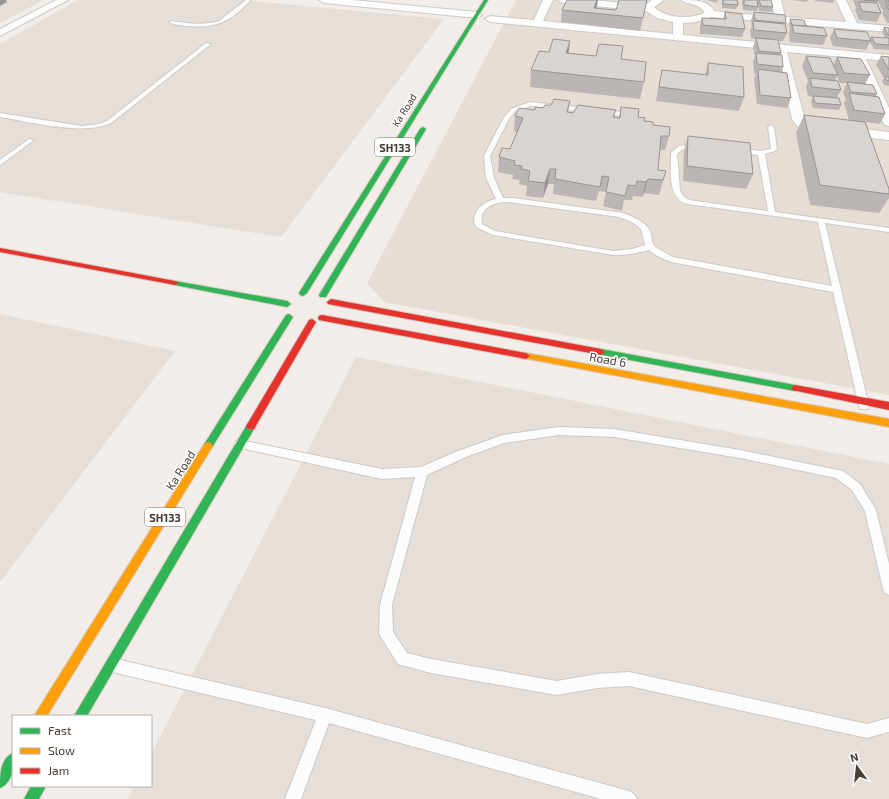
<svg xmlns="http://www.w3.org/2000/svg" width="889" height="799" font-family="'Exo 2',sans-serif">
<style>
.residential{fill:#e6ddd5}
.industrial{fill:#e5ded9}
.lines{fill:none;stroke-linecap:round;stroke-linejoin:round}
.lane-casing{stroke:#cec9c4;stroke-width:2}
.street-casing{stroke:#cec9c4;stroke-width:2}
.fast-casing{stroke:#d3cac0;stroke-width:2}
.slow-casing{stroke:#d3cac0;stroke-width:2}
.jam-casing{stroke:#d3cac0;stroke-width:2}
.lane{fill:#fdfcfc;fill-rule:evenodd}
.street{fill:#fdfcfc;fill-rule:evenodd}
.fast{fill:#30b455;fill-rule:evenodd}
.slow{fill:#ff9f0a;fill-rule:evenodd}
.jam{fill:#e5322d;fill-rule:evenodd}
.wall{fill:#bbb6b3}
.shaded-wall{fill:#999492}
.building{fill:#dad4d0;stroke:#999492}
.labels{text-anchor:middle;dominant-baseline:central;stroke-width:3;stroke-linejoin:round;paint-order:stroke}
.far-street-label{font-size:10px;fill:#483c34;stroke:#fff}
.shield{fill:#fff;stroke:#7f7671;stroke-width:1}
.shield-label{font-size:11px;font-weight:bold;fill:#483c34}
.street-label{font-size:12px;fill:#483c34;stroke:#fff}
</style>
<rect width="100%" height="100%" fill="#f2ede8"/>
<polygon class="residential" points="516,0 889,0 889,395 384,302 367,283"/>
<g class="industrial">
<polygon points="0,0 44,0 0,23"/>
<polygon points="78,0 242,0 444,19 281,237 0,192 0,44"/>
<polygon points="0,314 175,351 0,582"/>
<polygon points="356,357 889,464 889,799 128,799 134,786 151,786 151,754"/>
</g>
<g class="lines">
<g class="lane-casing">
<g id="lane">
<path d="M 246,0 L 251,0 C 231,21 217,29 187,26 C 181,25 173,25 169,22 L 171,21 C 187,23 203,26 219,21 Z"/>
<path d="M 206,43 L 211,44 L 111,123 C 82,136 32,122 0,117 L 0,113 L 82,126 L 99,124 L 107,121 Z"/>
<path d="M 530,102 L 632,113 L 635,115 L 632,117 L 531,106 L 515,111 L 509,119 L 490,156 L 494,178 L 503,198 L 513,198 L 623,213 C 633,217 645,221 650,231 C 652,236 651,242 655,247 L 673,257 L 832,286 L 818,222 L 687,204 C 667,198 671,170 671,153 L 679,146 L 698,144 L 700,145 L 700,147 L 683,149 L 677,154 L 680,190 L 683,196 L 689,200 L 768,211 L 758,155 L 738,152 L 735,150 L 738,148 L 761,151 L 771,149 L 768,127 L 771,125 L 774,127 L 777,150 L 765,154 L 775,212 L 889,228 L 889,232 L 825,223 L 869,406 L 868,409 L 860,409 L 859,406 L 833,292 L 671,262 L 657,256 L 649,250 L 632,254 L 613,255 L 493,235 L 476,227 C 469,213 484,201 496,199 L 486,178 L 484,156 L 503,119 L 511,109 ZM 508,202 L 619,217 L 632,222 L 641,229 L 645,245 L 632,249 L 613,251 L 495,231 L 482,224 C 479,207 495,202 508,202 Z"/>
<polygon points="29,139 34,140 0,165 0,160"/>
<polygon points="558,427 614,429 740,450 843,471 860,484 876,510 889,564 889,595 885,593 883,589 865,511 852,490 836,478 740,458 614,437 558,435 504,443 466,457 427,475 392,605 393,632 407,653 431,659 557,681 597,674 629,672 867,724 889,718 889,732 867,738 629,686 597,688 557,695 431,673 398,664 379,634 380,605 415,477 382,479 240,448 236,447 235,444 236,441 240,440 382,469 421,467 458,451 503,435"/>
<polygon points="112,658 325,708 629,791 634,794 637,799 601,799 329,723 301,799 285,799 316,720 112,672 107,670 105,665 107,660"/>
</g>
</g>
<g class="street-casing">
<g id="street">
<polygon points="56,0 68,0 0,36 0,29"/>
<polygon points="319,0 353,0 477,12 482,15 477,18 324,3"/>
<path d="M 543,0 L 553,0 L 543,21 L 673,34 L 673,22 L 657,18 L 646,11 L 563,3 L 558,0 L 592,0 L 645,5 L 652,0 L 664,0 L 654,7 C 666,18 690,20 704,13 L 704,11 L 698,6 L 684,2 L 682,0 C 693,0 709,0 714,11 L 775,17 L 771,0 L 781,0 L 785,17 L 846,22 L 836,0 L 846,0 L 857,23 L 889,26 L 889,32 L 711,17 L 696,22 L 683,23 L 683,35 L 889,55 L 889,61 L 866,59 L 889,108 L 889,126 L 885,125 L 883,122 L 855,58 L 787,52 L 805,120 L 814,123 L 889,132 L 889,140 L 812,131 L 797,126 L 792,119 L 776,50 L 490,22 L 485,19 L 490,16 L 534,20 Z"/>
</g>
</g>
<g class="fast-casing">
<g id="fast">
<polygon points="484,0 488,0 307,293 303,296 300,295 299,293"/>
<polygon points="423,127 426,129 327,295 326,297 320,297 319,295 420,129"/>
<polygon points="172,281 175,281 287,301 291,304 287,307 175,285 171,283"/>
<polygon points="289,314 293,317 211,449 208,450 205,449 203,446 205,443 286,315"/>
<polygon points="601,349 795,385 799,388 795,391 598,354 597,352"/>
<polygon points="251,422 254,423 256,426 254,429 87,716 74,716 248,423"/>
<path d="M 13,753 C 13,766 14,782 0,788 C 0,775 0,759 13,753 Z"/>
<polygon points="31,786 46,786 39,799 24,799"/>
</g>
</g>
<g class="slow-casing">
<g id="slow">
<polygon points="526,353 889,419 889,427 523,358 522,356 523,354"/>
<polygon points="208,442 211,443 213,446 211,449 47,716 34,716 205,443"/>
</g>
</g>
<g class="jam-casing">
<g id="jam">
<polygon points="0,248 175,281 179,283 175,285 0,252"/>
<polygon points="331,299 601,349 605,352 601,355 328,304 327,302"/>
<polygon points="322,315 526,353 530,356 526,359 319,320 318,318 319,316"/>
<polygon points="312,319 316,322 254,429 248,429 246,426 248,423 309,320"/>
<polygon points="795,385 889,402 889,410 792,390 791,388"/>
</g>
</g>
<use href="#lane" class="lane"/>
<use href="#street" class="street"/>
<use href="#fast" class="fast"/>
<use href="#slow" class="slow"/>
<use href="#jam" class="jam"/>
</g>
<g class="wall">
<polygon points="647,0 640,31 561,22 562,10 597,6 596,9 616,10"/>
<polygon points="707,0 718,0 717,3"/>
<polygon points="722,0 737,0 738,5 736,9 722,8"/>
<polygon points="743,0 757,0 758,3 758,0 771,0 773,7 772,12 759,11 758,4 758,7 757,11 743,10 742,2"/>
<polygon points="792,0 808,0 807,2"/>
<polygon points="815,0 834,0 833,3 815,1"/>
<polygon points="853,0 877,0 878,1 877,3 881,13 877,22 859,20 855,10 856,8"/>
<polygon points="878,0 889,0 889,23 887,23 882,13 884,10 882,10 878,1"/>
<polygon points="725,12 745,29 742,37 700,34 700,26 702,18 723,19"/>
<polygon points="754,12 786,23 785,25 787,33 783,41 778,41 781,53 780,55 783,67 782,72 791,98 787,108 757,104 754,79 756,74 754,74 753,62 755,56 753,47 756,39 751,38 750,30 752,26 751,20"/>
<polygon points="790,19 806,26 827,36 823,45 790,42 789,34 790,29 789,24"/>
<polygon points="884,27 889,28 889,50 874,49 870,42 866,50 833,46 830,38 834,29 870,39 871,37 885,38 882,32"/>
<polygon points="570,41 568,53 621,59 644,82 640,99 530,87 531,70 549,52"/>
<polygon points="806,56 833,65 837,57 870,75 865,84 877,94 876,96 885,114 880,124 865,122 889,189 889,198 879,213 810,205 796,133 804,115 849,120 844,103 846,100 843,92 847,83 840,83 837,76 835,81 841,90 837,98 841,105 839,110 813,108 811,101 813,97 808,96 806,87 808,81 802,66"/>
<polygon points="881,56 889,57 889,86 884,85 882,81 884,78 876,65"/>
<polygon points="708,63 744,97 739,111 656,101 659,84 662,70 705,75"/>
<polygon points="570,101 568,112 619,118 621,107 653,125 669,136 665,150 660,150 658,170 666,171 659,195 644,193 642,197 633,196 632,200 624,200 622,211 603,206 606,192 599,191 596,201 553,194 554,184 548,184 543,198 526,196 527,186 519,184 520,180 512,179 513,175 498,172 499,157 510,149 517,132 514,131 515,116 543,108"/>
<polygon points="688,136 753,174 746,189 683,181 684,150"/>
</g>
<g class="shaded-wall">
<polygon points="0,0 6,0 7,2 0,6"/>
<polygon points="597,0 598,0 597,6 594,13 594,8"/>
<polygon points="570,41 568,58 566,53"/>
<polygon points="550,169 548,184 543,198 545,183"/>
<polygon points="648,179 644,193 642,197 646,182"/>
</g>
<g class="building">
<polygon points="567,0 597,0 594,8 616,10 619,0 647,0 643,18 562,10"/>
<polygon points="723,0 737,0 738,5 723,4"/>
<polygon points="744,0 757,0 758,7 744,5"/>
<polygon points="759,0 771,0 773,7 761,6"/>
<polygon points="864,0 877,0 878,1"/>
<rect x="886" y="0" width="3" height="2"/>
<polygon points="859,2 877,3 881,13 862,11"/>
<polygon points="886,5 889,5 889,10"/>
<polygon points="725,12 742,14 745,29 703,25 702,18 726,19"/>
<polygon points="754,12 785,15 786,23 755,20"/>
<polygon points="790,19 804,20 806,26 792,25"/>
<polygon points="753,21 785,24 787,33 754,30"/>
<polygon points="792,25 824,28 827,36 794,33"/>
<polygon points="884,27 889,28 889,35 888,35"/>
<polygon points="834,29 867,32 871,41 837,38"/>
<polygon points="871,37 888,38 889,39 889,45 876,44"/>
<polygon points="756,38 778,40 781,53 759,51"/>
<polygon points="553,39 570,41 566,53 596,56 599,44 623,46 621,59 646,62 644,82 531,70 539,51 549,52"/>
<polygon points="756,53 782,55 783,67 757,64"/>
<polygon points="806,56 830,58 838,75 813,73"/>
<polygon points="881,56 889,57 889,70"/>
<polygon points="837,57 861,59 870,75 844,73"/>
<polygon points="708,63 743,67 744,97 659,87 662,70 708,75"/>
<polygon points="758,69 787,73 791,98 760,95"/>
<polygon points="885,77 889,77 889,81 886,80"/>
<polygon points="810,78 838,81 841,90 812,87"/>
<polygon points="847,82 873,85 877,94 851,92"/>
<polygon points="849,93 879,97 885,114 854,110"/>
<polygon points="813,96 839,98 841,105 815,103"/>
<polygon points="554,99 570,101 567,112 573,113 578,105 616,110 613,117 620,118 621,107 639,109 638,117 645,118 644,121 653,122 653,125 670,127 669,136 661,136 658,170 666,171 663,180 648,179 646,182 637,181 636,186 628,185 625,196 606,192 609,177 602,176 600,187 555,179 556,169 550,169 545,183 528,181 530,171 521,169 522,166 514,165 515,161 499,157 502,148 510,149 523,118 515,116 519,108 535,110 535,107 543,108 545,105 551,105"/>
<polygon points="804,115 865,122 889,189 889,194 820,185"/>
<polygon points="688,136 750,143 753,174 687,166"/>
</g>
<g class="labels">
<g class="far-street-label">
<text transform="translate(404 110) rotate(-58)">Ka Road</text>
</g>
<g class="shield">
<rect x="375" y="138" width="40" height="18" rx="3"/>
<rect x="145" y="508" width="40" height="18" rx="3"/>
</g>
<g class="shield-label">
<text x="395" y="147">SH133</text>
<text x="165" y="517">SH133</text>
</g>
<g class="street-label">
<text transform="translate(608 359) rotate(10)">Road 6</text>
<text transform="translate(180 470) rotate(-58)">Ka Road</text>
</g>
</g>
<rect x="12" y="715" width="140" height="72" fill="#ffffff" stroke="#b6b1ae"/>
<rect x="20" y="728" width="20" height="6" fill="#30b455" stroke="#b6b1ae"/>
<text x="48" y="735" font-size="12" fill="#483c34">Fast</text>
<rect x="20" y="748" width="20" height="6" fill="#ff9f0a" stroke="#b6b1ae"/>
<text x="48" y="755" font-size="12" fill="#483c34">Slow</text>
<rect x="20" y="768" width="20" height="6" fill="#e5322d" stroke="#b6b1ae"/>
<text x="48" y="775" font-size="12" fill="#483c34">Jam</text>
<g transform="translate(857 767) rotate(345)" stroke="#ffffff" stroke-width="3" paint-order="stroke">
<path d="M0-3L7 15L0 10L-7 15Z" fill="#483c34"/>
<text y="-6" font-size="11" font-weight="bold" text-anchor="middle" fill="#483c34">N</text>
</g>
</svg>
